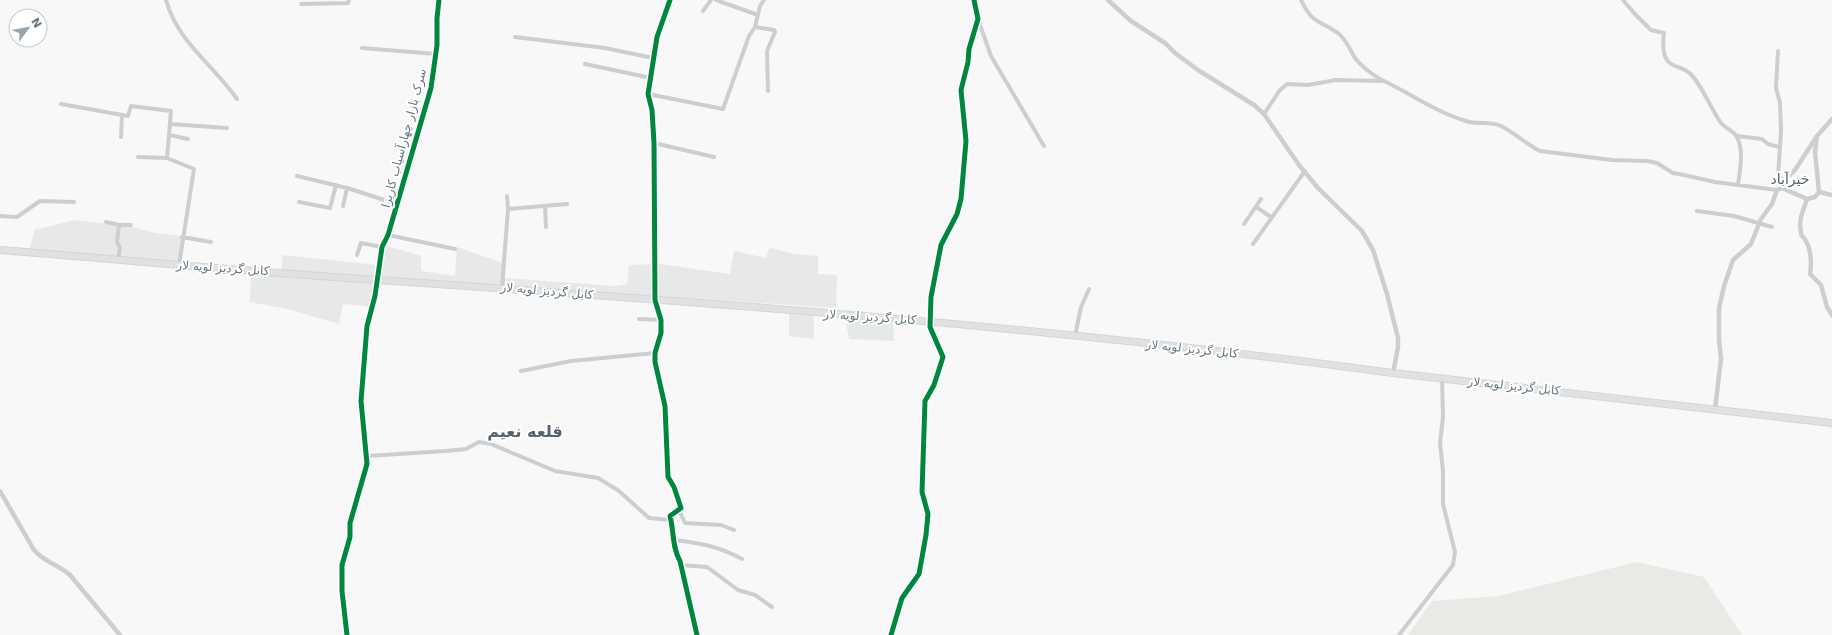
<svg xmlns="http://www.w3.org/2000/svg" width="1832" height="635" viewBox="0 0 1832 635" font-family="'DejaVu Sans',Vazirmatn,sans-serif">
	<style>
		.built { fill: #e7e8e8 }
		.green { fill: #e7eae5 }
		.lines { fill: none; stroke-linecap: round; stroke-linejoin: round }
		.trunk-casing { stroke: #d4d5d5; stroke-width: 8 }
		.minor { stroke: #cdcecf; stroke-width: 4 }
		.tertiary { stroke: #cdcecf; stroke-width: 4.5 }
		.trunk { stroke: #e0e1e2; stroke-width: 6 }
		.cycleway-casing { stroke: #fff; stroke-width: 8 }
		.cycleway { stroke: #00873e; stroke-width: 5 }
		.labels { text-anchor: middle; stroke-width: 4; stroke-linejoin: round; paint-order: stroke }
		.street-label { font-size: 12px; fill: #647682; stroke: #fff }
		.quarter-label { font-size: 14px; fill: #56636d; stroke: #fff }
		.district-label { font-size: 16px; font-weight: bold; fill: #56636d; stroke: #fff }
	</style>
	<rect width="100%" height="100%" fill="#f8f8f8"/>
	<path class="built" d="M75,220L132,227L155,233L181,236V264L30,250L34,230Z
		M384,245L421,256V271L455,276L457,247L503,263L504,278L615,286L627,284L629,265L660,264L730,274L734,251L766,258L769,249L771,248L794,254L818,256V274L837,275L836,308L281,271L283,255L377,265Z
		M251,273L378,282L374,307L343,304L339,324L287,309L250,302Z
		M789,314L814,316V339L789,336Z
		M845,318L893,323L894,341L849,339Z"/>
	<path class="green" d="M1637,562L1704,577L1742,635H1408L1432,601L1499,596Z"/>
	<g class="lines">
		<g class="trunk-casing">
			<path id="trunk" d="M0,250C126,260 252,272 378,280C717,303 1056,327 1393,373L1832,423"/>
		</g>
		<path class="minor" d="M166,0C178,43 213,64 237,99
			M716,0L758,15
			M1301,0C1313,25 1318,19 1338,33C1346,39 1350,50 1355,58C1361,66 1375,77 1384,81C1411,94 1436,112 1466,121C1478,125 1490,121 1501,126C1515,133 1526,144 1540,151L1612,160L1647,161L1657,163L1673,173L1684,175L1715,182L1777,190
			M1623,0L1634,13L1651,30L1664,33C1663,41 1662,53 1667,60C1671,67 1682,67 1688,72C1699,79 1712,111 1721,123C1726,129 1733,130 1737,137C1744,151 1740,170 1738,185
			M301,4L348,3L349,0
			M703,11L711,0
			M978,19L991,56L1044,146
			M755,27L760,6L764,0
			M515,37L605,48L653,58
			M362,48L436,54
			M1778,51L1776,88L1780,103L1781,131L1778,177L1784,180
			M585,64L651,78
			M648,94L723,109L749,36L755,27L774,30L775,32L767,51L768,91
			M61,104L128,116L131,106L171,111L167,158
			M1264,114L1280,90L1287,84L1308,85L1336,80L1383,81
			M170,124L227,128
			M170,135L188,139
			M1737,136L1762,139L1768,144L1779,147
			M121,137L122,115
			M654,143L714,157
			M138,157L167,158L194,169L179,265
			M297,176L347,188L397,204
			M299,202L330,208L336,185
			M343,206L347,188
			M545,206L546,227
			M1256,207L1271,217
			M508,209L567,204
			M1697,211L1734,216L1772,227
			M0,216L17,217L40,201L74,202
			M106,222L119,225H131
			M1244,224L1261,199
			M388,235L455,249
			M182,237L211,242
			M1253,244L1305,171
			M357,255L361,243L382,247
			M118,260L120,248L117,242L119,225
			M502,288L508,209L507,196
			M639,319L661,320
			M1075,336L1081,307L1089,289
			M521,371L571,361L655,353
			M367,456L446,451L466,449L479,442L491,444L555,471L598,478L619,491L649,518L671,520
			M679,510L685,523L721,525L734,530
			M674,540C700,543 718,546 742,559
			M681,565L707,567L738,590L755,595L772,607
			M891,635L902,598L919,574L926,535L928,514L922,492L925,401L934,385L943,357L930,327L929,321
			M1399,635L1453,565L1455,552L1443,504V471L1440,443L1443,417L1442,378"/>
		<path class="tertiary" d="M670,0L657,37L648,94L652,110L654,143L655,300L661,320V333L655,353V362L665,406L668,477L674,487L681,508L670,516C674,531 672,548 680,561L697,635
			M1108,0L1131,21L1165,43L1175,53L1198,70L1254,105L1264,114L1299,165L1318,188L1362,231L1373,250L1387,294L1398,338V347L1393,373
			M1832,119L1817,136L1815,152L1819,192L1815,197L1807,199C1803,211 1798,220 1801,233C1802,238 1801,234 1804,238C1811,247 1812,263 1810,274L1821,285L1827,307L1832,315
			M1782,188L1807,199
			M1819,192L1832,195
			M929,321L933,279L941,245L957,214L961,199L966,141L961,90L968,62L969,49L978,19L974,0
			M1715,409L1721,359L1719,340V308L1724,286L1733,260L1751,244L1761,219L1772,204L1777,190L1782,188L1784,180L1795,170L1817,136
			M0,491L34,550C44,562 59,565 70,575L120,635
			M347,635L342,591V565L350,537V523L367,464L361,401L367,326L375,296L382,247L388,235L431,88L437,45V18L439,0"/>
		<use href="#trunk" class="trunk"/>
		<g class="cycleway-casing">
			<path id="cycleway" d="M670,0L657,37L648,94L652,110L654,143L655,300L661,320V333L655,353V362L665,406L668,477L674,487L681,508L670,516C674,531 672,548 680,561L697,635
				M347,635L342,591V565L350,537V523L367,464L361,401L367,326L375,296L382,247L388,235L431,88L437,45V18L439,0
				M891,635L902,598L919,574L926,535L928,514L922,492L925,401L934,385L943,357L930,327L931,297L941,245L957,214L961,199L966,141L961,90L968,62L969,49L978,19L974,0"/>
		</g>
		<use href="#cycleway" class="cycleway"/>
	</g>
	<g class="labels">
		<g class="street-label">
			<text transform="translate(404 138) rotate(-75)" y="4">سرک بازار چهارآسیاب کاریزا</text>
			<text transform="translate(223 268) rotate(4)" y="4">کابل گردیز لویه لار</text>
			<text transform="translate(547 291) rotate(5)" y="4">کابل گردیز لویه لار</text>
			<text transform="translate(870 317) rotate(4)" y="4">کابل گردیز لویه لار</text>
			<text transform="translate(1192 349) rotate(6)" y="4">کابل گردیز لویه لار</text>
			<text transform="translate(1514 386) rotate(6)" y="4">کابل گردیز لویه لار</text>
		</g>
		<g class="quarter-label">
			<text x="1790" y="184">خیرآباد</text>
		</g>
		<g class="district-label">
			<text x="525" y="437">قلعه نعيم</text>
		</g>
	</g>
	<g transform="translate(28 28) rotate(58)"><circle r="19" fill="#ffffff" stroke="#c1c8cd"/>
	<path d="M0-3L7 15L0 10L-7 15Z" fill="#98a4ab"/>
	<text y="-6" font-size="11" font-weight="bold" text-anchor="middle" fill="#647682">N</text>
	</g>
</svg>
